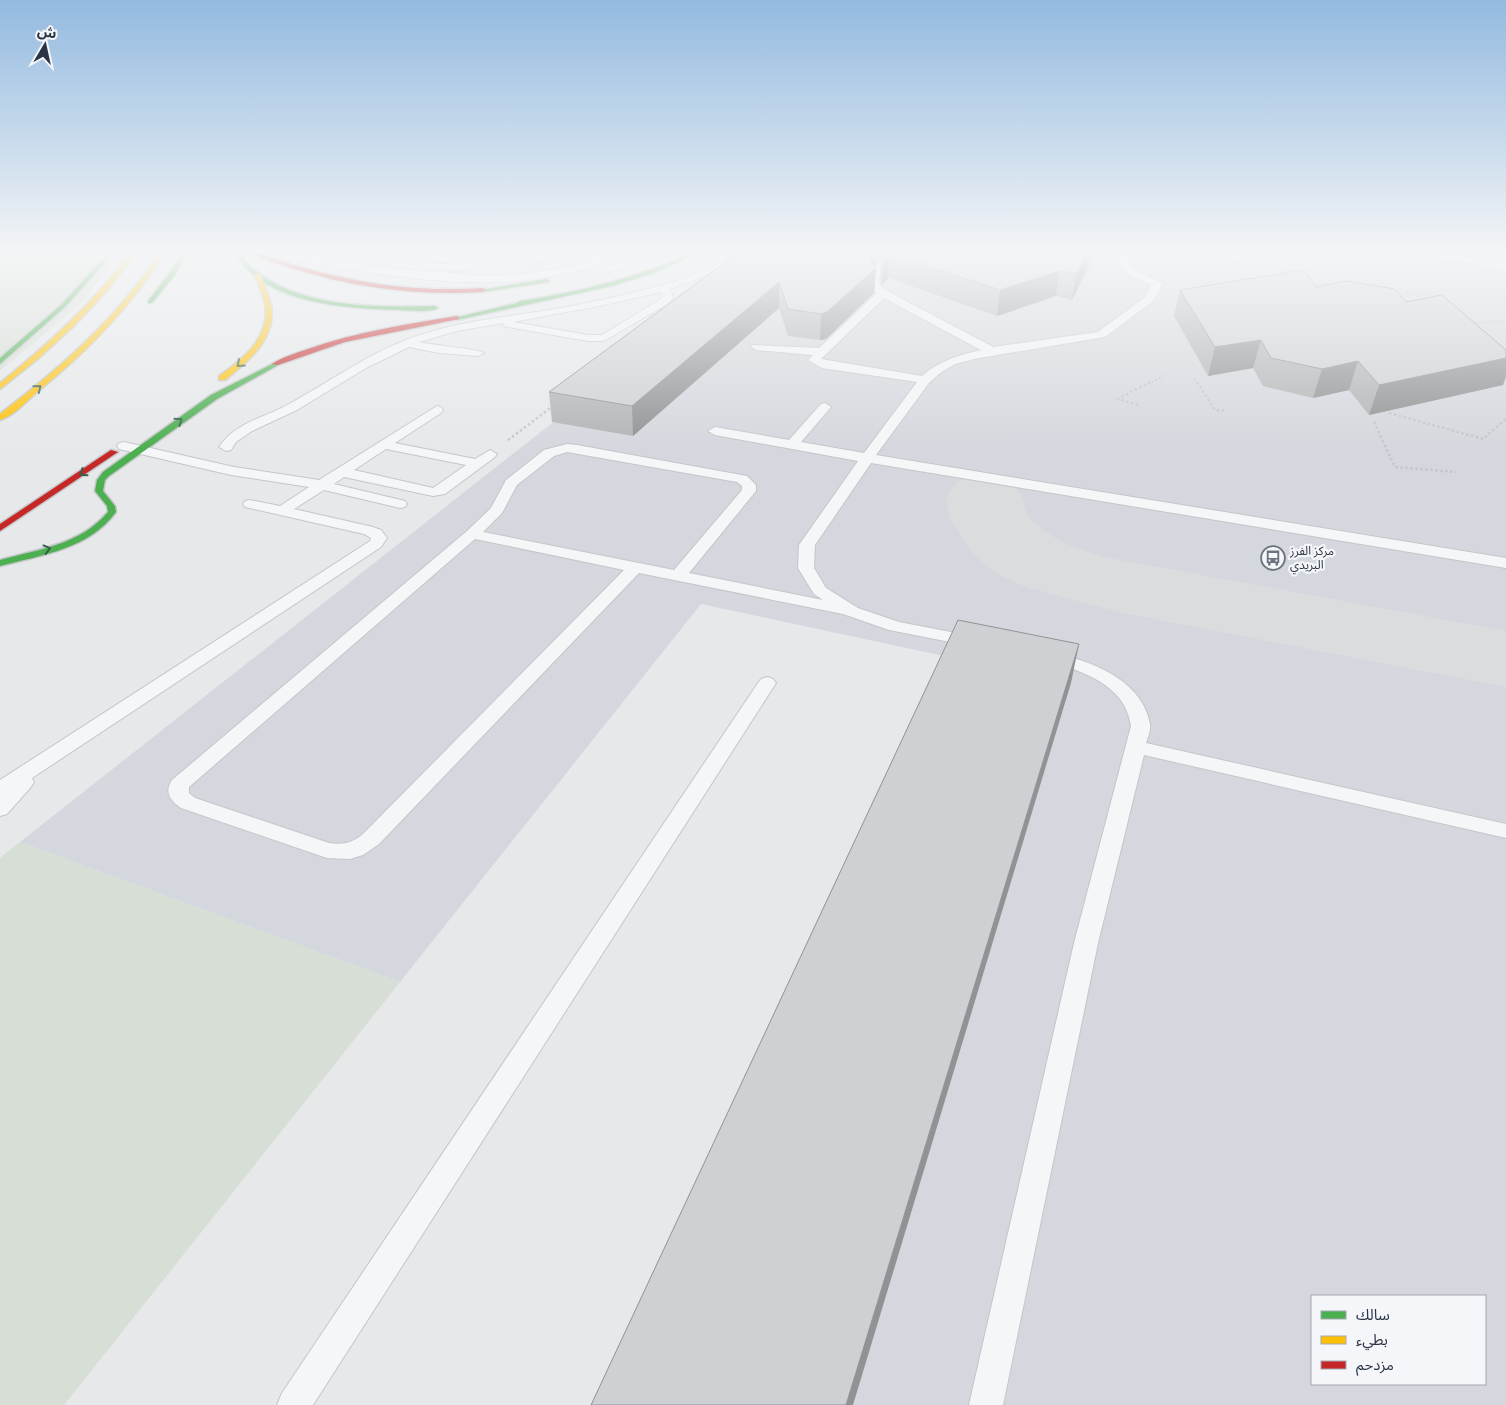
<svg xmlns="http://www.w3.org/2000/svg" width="1506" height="1405" viewBox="0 0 1506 1405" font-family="'Roboto Condensed','Noto Sans Arabic',sans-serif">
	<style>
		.built { fill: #d4d7dd; fill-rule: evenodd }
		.green { fill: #d6ded6 }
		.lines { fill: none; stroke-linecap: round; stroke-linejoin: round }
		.taxiway { fill: #dadcde; fill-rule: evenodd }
		.lane-casing { stroke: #c4c6c8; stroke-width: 2 }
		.fast-casing { stroke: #c4c6c8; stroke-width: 3 }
		.slow-casing { stroke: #c4c6c8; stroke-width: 3 }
		.jam-casing { stroke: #c4c6c8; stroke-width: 3 }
		.path-far1 { stroke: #c5c6ca; stroke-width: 2; stroke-dasharray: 2 2; stroke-linecap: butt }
		.path { stroke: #c5c6ca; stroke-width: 2.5; stroke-dasharray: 2.5 2.5; stroke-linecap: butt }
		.lane { fill: #f5f6f7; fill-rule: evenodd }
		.fast { fill: #4caf50; fill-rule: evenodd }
		.slow { fill: #ffc107; fill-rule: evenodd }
		.jam { fill: #c62828; fill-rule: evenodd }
		.wall { fill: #b1b3b5 }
		.shaded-wall { fill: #909294 }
		.building { fill: #ced0d3; stroke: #909294 }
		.oneway { stroke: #375f49 }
		.labels { text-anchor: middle; stroke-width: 4.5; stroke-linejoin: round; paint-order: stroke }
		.poi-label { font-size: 12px; fill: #2b3445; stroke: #f4f6f9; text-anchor: start }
	</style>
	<rect width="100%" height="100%" fill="#e6e8ea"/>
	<path class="built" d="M753,253H1506V1405H615L953,658L701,604L400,982L20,842L618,371ZM1312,1296H1485V1384H1312Z"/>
	<path class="green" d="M0,253H88L114,263L80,304L0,371Z
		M553,253H590L570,261L522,271Z
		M20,842L400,982L64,1405H0V858Z"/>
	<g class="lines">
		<path class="taxiway" d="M984,474L1011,481L1022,497L1028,517L1044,531L1064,543L1104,557L1506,631V687L1118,612L1026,587L1005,578L986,566L971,552L949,517L946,497L957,481Z"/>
		<g class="lane-casing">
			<path id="lane" d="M259,253H285L399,269L488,276L532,273L574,266L611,253H625C617,260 603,262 593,266C488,302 370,270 264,256Z
				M396,253H419L473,261L478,264C467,273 453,271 441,268V264L461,265L401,256Z
				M649,253H663L631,266L602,274L597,271Z
				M735,253H746L722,270L670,289L673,297L669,303L604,341H588L508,327L504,326L503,323L457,331L419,342C431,345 479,349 484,353L478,356L439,353L409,347L366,368L297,410L252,431L236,442L231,450L226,451L219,447C236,422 264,418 289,404C335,379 378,346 430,332C462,322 496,318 530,313C570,307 609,299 648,289C679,281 709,272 735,253ZM661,292L663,297L661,299L602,335H588L513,322L599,306Z
				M1116,253H1126C1128,270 1146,276 1161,282L1162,284L1158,294L1152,302L1105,337L974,359L955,364L940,373L929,383L876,455L1506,558V568L871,463L815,545L814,568L826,588L858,608L899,622L982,638L985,642L982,646L976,647L889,630L843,614L639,573L379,844L363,855L350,859L327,858L181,808C170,800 164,793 172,780L467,531L491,508L506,480L544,450L567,444L577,445L747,476L756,485V491L689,573L823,600L814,594L798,568L799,545L858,461L715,435L708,431L715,427L789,440L821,404L825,403L831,407L801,442L864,453L917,382L822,368L808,360L813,355L757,350L751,347L753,345L819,348L877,293L872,288L868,279C871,272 877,262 885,260L890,263L878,279L881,287L887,291L993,347L1098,332L1144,298L1151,285C1136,278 1118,272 1116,253ZM884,298L981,350C959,355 939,361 922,376L821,359ZM567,452L737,482L742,486V490L674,570L483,532L502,513L517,485L554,456ZM475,539L624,570L363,834C352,843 344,845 329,843L195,798L189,793V787Z
				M1429,253H1448L1506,264V270L1434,256Z
				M437,406L441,407L443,410L441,413L395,443L475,459L490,450L497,454L495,457L445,494L433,496L344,477L334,484L405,501L407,504L405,507L400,508L324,490L294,509L373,527L381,530L387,538L381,547L32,778L34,782L31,787L7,814L0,816V780L370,541L371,538L364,534L245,507L243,504L245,501L250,500L280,506L309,487L231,475L119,449L117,446L119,443L124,442L234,467L319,480ZM386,449L466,465L433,488L354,470Z
				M1052,652C1090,661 1142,679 1150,724C1151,730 1148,737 1146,743L1506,824V838L1144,755L1098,943L1003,1405H969L1074,943L1131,726C1130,720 1128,713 1125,707C1111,680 1074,668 1046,661L1043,657L1046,653Z
				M767,677L773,679L776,683L313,1405H277L282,1393L758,683L761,679Z"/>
		</g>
		<g class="fast-casing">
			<path id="fast" d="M108,253H114L65,307L0,364V358L61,305Z
				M182,253H188L174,276L152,303H148V301L169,274Z
				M234,253H240C245,259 249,266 255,270C303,309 376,307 435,306L438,308C429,313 411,310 400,310C354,309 284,305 249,271C243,266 239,259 234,253Z
				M692,253H699L656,272L612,286L457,320L454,318L517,303L520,301C580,292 636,278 692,253Z
				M547,279L550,281L549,282L483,292L480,290Z
				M274,363L280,364L217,399L109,476L105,480L103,491L115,506L116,512C89,549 42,555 0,566V560C39,549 80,545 108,512L107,506L95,491L97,480L103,472L211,395Z"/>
		</g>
		<g class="slow-casing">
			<path id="slow" d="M130,253H136L106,292L74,326L39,358L0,389V383C48,344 93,303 130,253Z
				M159,253H165C130,308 87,352 36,393C26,402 13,416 0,420V414C62,366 116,320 159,253Z
				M258,273L261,275C264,285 269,294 271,305C277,338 249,361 225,380H219V376C243,359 270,338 265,305C263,295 258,285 255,275Z"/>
		</g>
		<g class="jam-casing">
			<path id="jam" d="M251,253H259C334,280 403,293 483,288L486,290L483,292C418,296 356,288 294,269C280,264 263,261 251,253Z
				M457,316L459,317V319L345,342L278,365L272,364C282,357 296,353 308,349C356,332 407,324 457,316Z
				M111,450L118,452L0,531V524Z"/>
		</g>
		<path class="path-far1" d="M1223,261L1296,272L1294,275
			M1397,291L1437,296V298
			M1471,323L1506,321
			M1194,378L1198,384
			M1148,384L1167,374"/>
		<path class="path" d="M1197,382L1215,410L1226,411
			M1138,405L1118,399L1150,382
			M1389,413L1483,439L1506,419
			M1374,422L1395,467L1456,472
			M508,440L553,406"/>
		<use href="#lane" class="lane"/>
		<use href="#fast" class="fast"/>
		<use href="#slow" class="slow"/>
		<use href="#jam" class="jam"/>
	</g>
	<path class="wall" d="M727,253H1095L1094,256L1072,300L1056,296L997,316L888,278L882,285L880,279L881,259L874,266L876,268L874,293L826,339L820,340L788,336L779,308L633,436L552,422L549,392L727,260Z
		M1316,287L1506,350V376L1503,385L1369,415L1349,390L1313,398L1263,386L1253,368L1208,376L1174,316L1180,290Z"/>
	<path class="shaded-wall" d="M868,253H886L890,254L888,278L882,285L884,260L882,255L881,259L873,267L876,268L874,293L826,339L820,340L821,314Z
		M1087,253H1095L1094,256L1072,300L1076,274Z
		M1059,271L1056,296L997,316L1000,290Z
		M779,282V308L633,436L632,406Z
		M1261,340L1253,368L1208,376L1215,347Z
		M1506,358V376L1503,385L1369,415L1379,385Z
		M1358,361L1349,390L1313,398L1322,369Z
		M1079,644L1071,683L853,1405H846Z"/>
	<path class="building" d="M738,253H868V254L872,264L876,268L827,312L821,314L788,309L779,282L632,406L549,392Z
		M883,253H1087L1076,274L1059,271L1000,290L890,254L884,260L882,255Z
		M1304,270L1316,287L1346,281L1395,289L1406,302L1442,295L1506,350V358L1379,385L1358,361L1322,369L1271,358L1261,340L1215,347L1180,290Z
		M958,620L1079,644L846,1405H591Z"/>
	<defs><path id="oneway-chevron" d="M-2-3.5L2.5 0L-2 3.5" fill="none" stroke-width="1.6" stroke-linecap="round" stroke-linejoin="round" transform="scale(1.25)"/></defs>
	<g class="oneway">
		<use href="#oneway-chevron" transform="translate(240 364) rotate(138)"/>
		<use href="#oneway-chevron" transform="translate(38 388) rotate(-39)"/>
		<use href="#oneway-chevron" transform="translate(179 421) rotate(-35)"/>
		<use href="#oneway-chevron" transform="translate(83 473) rotate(146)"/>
		<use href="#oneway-chevron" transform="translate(47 549) rotate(-15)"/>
	</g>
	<linearGradient id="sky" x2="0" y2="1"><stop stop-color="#93bae0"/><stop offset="0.56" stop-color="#f4f5f6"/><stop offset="1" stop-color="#f4f5f6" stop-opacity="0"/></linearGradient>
	<rect width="1506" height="450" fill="url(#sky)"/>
	<defs>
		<g id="bus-ring" transform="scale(1.25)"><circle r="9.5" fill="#f4f6f9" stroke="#6c737f" stroke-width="1.5"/><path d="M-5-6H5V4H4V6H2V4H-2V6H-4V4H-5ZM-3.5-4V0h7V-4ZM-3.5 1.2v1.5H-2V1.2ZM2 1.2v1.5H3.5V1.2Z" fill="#6c737f"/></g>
	</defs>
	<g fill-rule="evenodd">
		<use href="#bus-ring" x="1273" y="558"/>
	</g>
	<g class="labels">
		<g class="poi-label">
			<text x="1290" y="555">مركز الفرز<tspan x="1290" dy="14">البريدي</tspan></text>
		</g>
	</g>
	<rect x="1311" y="1295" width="175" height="90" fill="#f4f6f9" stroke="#a4a8b1"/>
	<rect x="1321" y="1311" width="25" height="8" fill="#4caf50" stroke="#a4a8b1"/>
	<text x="1356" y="1320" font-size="15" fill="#2b3445">سالك</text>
	<rect x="1321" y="1336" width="25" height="8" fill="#ffc107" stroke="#a4a8b1"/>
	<text x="1356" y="1345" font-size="15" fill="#2b3445">بطيء</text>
	<rect x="1321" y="1361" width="25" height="8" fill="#c62828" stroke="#a4a8b1"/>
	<text x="1356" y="1370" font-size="15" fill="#2b3445">مزدحم</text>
	<g transform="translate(45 45) rotate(9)" stroke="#f4f6f9" stroke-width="4" paint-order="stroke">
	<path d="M0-4L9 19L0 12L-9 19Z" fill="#2b3445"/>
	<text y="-8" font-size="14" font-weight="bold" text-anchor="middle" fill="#2b3445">ش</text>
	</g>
</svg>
